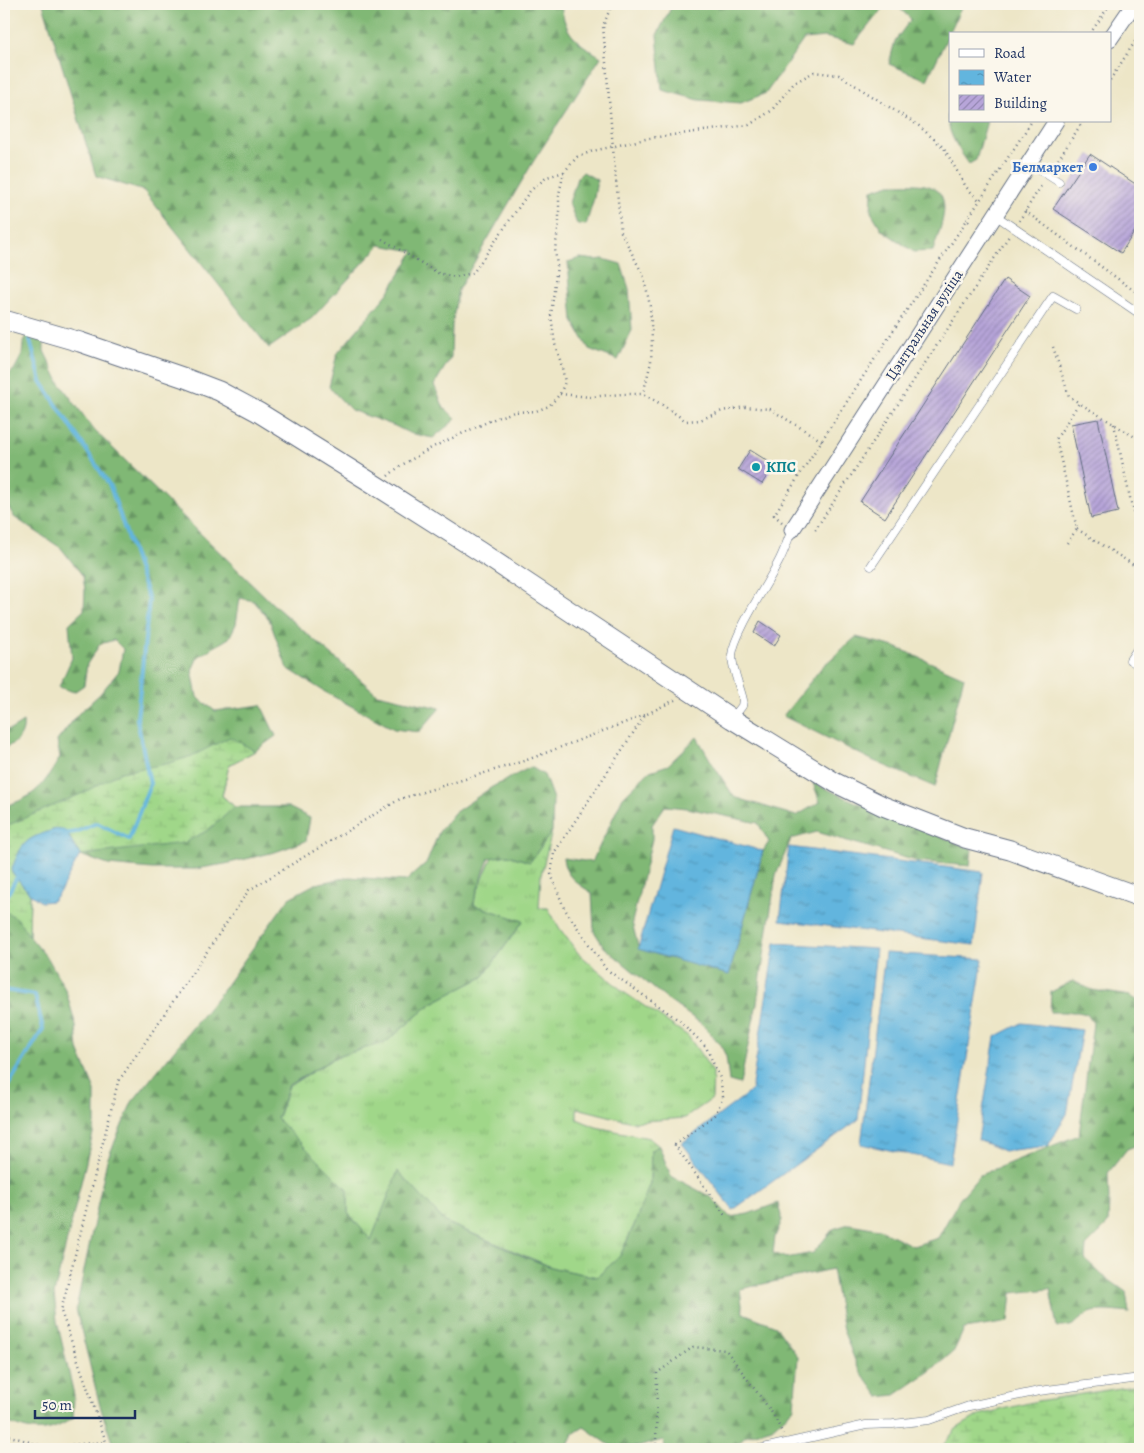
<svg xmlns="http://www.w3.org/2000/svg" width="1144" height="1453" viewBox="0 0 1144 1453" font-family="Alegreya,serif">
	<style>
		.grass { fill: url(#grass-tufts); stroke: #5e8374 }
		.forest { fill: url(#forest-firs); stroke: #4e746a; fill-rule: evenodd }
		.wetland { fill: url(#wetland-marsh); stroke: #5e8374 }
		.water { fill: url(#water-ripples); stroke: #3e729e }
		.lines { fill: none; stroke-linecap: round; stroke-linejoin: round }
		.stream { stroke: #62b5de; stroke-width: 4 }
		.building { fill: url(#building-hatch) }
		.service-casing { stroke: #646f83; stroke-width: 9 }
		.minor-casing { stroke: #646f83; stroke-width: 17 }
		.tertiary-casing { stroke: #646f83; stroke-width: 21 }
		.path { stroke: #646f83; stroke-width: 2.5; stroke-dasharray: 1 4; stroke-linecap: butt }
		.service { stroke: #fff; stroke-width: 8 }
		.minor { stroke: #fff; stroke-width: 15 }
		.tertiary { stroke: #fff; stroke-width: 19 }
		.shop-dot { fill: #3f7fe0; stroke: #fbf7ec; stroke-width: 2 }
		.culture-dot { fill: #0f9aa8; stroke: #fbf7ec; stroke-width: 2 }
		.labels { text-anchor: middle; stroke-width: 5; stroke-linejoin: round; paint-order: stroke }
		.shop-label { font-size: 15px; font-weight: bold; fill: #366cbe; stroke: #fbf7ec; text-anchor: end }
		.street-label { font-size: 15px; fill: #1b2f5e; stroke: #fbf7ec }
		.culture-label { font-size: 15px; font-weight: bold; fill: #0d838f; stroke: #fbf7ec; text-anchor: start }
	</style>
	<defs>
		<pattern id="grass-tufts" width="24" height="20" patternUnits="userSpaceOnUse" patternTransform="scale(1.25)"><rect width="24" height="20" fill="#a0d789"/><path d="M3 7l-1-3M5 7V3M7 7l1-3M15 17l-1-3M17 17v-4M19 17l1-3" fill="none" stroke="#89b979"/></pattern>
		<pattern id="forest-firs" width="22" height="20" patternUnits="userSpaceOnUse" patternTransform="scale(1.25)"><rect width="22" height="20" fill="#80b875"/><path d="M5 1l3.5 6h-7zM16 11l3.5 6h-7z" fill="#689663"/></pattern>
		<pattern id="wetland-marsh" width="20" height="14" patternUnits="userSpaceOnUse" patternTransform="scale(1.25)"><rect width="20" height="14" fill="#a0d789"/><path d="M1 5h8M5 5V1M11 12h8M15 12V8" fill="none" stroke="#89b979"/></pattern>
		<pattern id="water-ripples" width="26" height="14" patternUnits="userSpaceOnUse" patternTransform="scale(1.25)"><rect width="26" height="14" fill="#62b5de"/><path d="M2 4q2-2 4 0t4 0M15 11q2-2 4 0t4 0" fill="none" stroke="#5094b7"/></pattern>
		<pattern id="building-hatch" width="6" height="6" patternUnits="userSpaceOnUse" patternTransform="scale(1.25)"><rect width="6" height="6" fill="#b7a5d9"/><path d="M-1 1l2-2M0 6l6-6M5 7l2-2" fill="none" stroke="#9487b3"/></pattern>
	</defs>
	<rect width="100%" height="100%" fill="#fbf7ec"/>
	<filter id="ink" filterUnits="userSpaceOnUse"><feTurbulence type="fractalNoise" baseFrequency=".02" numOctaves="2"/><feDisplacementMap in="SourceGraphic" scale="10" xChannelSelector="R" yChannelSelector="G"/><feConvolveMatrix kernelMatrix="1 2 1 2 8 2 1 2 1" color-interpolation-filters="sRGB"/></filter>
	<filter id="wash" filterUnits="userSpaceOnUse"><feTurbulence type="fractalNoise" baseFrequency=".0096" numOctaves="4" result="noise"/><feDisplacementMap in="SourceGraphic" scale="20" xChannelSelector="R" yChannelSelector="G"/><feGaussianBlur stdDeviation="1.12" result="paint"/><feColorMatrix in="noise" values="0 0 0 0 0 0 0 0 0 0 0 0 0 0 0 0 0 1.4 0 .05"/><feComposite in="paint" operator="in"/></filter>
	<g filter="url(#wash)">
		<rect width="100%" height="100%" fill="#ede6c7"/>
		<path class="grass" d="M552,831L541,875L539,908H548L560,929L578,953L625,993L688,1036L713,1072L712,1099L685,1118L632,1122L577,1108V1119L596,1127L649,1138L659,1146L651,1150L650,1183L636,1221L620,1256L597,1277L554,1268L445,1222L398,1172L371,1241L348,1213V1190L277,1120L289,1086L336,1057L386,1042L432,1003L483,977L523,921L474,905L475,897L492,857L508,855L530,862Z"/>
		<path class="forest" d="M43,4H561C565,36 576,41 601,57L533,162L458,290L452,325L451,357L434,385L443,406L456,419L433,438L409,433L395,426L351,410L329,387L337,354L388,293L414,251L380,245L312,318L269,348L144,191L96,176Z
			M673,4H886L854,44L825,37L804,39L766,93L741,103L699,100L662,90L657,35Z
			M895,4H963L927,80L889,64L895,41L911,19Z
			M950,112V121H987L976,160L969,164C959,150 946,131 948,114Z
			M583,172L597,180L594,198L586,225L577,224L569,203L577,178Z
			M890,184C901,184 914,183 925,185C958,192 939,230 933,251L914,252L882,230L871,212L872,190Z
			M580,258L596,260L603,259L621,264L629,289L632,330L618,360L589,349L573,321L568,262Z
			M29,332L44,337V351L59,382L94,430L277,608L377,694L440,708L419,732L394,729L325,692L287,668L269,619L254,601L240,598L236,624L229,638L198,657L192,670L197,697L215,711L261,705L276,736L255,751L229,765L222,796L235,807H288L310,818L306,841L275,852L225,864L195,869H152L108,865L80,855L65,830L11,871L30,894L29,936L49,960L66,991L76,1026L78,1049L95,1091V1125L54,1294L57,1321L74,1395L73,1418C47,1435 32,1433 4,1421V806C35,798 45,784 60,757L57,741L78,714L100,694L119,671L123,649L114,640L100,644L87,664L84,685L74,692L59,687L72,658L69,624L84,610L85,590L83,576L61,548L14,517L4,499V378L14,370L22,355L23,344Z
			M856,637L895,647L964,677L935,787L874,761L783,716L822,667Z
			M23,722C25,735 16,744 4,748V730L12,729Z
			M697,737L712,763L734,797L796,816L820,802L813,783L869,808L972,849L970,866L916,861L817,832L791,839L776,875L757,1003L740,1084L729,1081L726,1056L720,1044L702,1024L669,1001L604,947L594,931L592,893C577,883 565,877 563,858L592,862L623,797L650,771L668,765ZM665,806L687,808L758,823L769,842L763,851L729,974L638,946L632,922L652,839V825Z
			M531,767L544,775L553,799L552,831L530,862L508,855L489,858L475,897L474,905L523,921L483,977L432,1003L386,1042L336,1057L289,1085L277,1119L348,1190V1213L371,1240L398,1171L445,1222L523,1256L554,1268L597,1277L620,1256L636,1221L650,1183L651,1150L659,1146L671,1176L711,1197L730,1217L748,1214L778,1203L782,1220L775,1237L773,1253L786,1258L813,1253L833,1229L849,1224L879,1229L913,1246L938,1238L959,1200L980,1175L1079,1135L1093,1023L1087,1014L1078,1012H1050L1051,992L1073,981L1092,990L1130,996L1140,1002V1144L1127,1149L1108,1173L1109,1199L1108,1224L1086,1246L1085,1259L1102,1275L1126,1292L1129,1313C1120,1312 1097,1309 1089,1313C1072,1323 1079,1327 1057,1327L1050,1289L1012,1293L1009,1322L964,1329L954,1351L930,1371L895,1395L879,1397L858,1368L843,1330L832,1269L740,1289L743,1313L776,1326L798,1357L794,1408L772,1428L745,1436L733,1449H666L663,1440L638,1447L611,1446L584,1427L573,1434L566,1449H98L112,1442L100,1406L76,1309L107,1160L132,1102L219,995L289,898L315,884L349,877L406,881L427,862L439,832L454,813L492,787Z"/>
		<path class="wetland" d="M230,737L255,751L229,765L222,796L235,807L208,830L184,843L80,855L65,830L11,871L30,894L29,936L17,918L4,911V827L83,793L121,772L166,764L192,756Z
			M1140,1385V1449H940L956,1429L979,1415L1037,1401Z"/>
		<path class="water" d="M673,826L763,851L729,975L638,949Z
			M56,829L65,830L80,855L61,890L52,901L41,902L30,894L11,871C23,840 25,839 56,829Z
			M789,847L983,872L974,945L780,920Z
			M775,943L876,949L858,1120L733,1210L682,1143L751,1091Z
			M885,953L983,959L950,1163L861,1144Z
			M1022,1023L1082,1030L1067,1114L1048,1146L1004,1151L978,1140L995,1037Z"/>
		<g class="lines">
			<path class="stream" d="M30,340L41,381L110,486L149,600L137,719L150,784L129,839L97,823L76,832L63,834
				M4,901L18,875
				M4,990L35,995L43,1029L4,1092"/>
		</g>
		<g id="blocks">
			<path class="building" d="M1090,154L1140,187V223L1121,253L1053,209Z
				M1005,279L1030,296L885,518L860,502Z
				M1098,419L1118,512L1091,518L1071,424Z
				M750,450L774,465L762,484L738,469Z
				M760,621L781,635L774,646L754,633Z"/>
		</g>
	</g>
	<g filter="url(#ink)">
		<use href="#blocks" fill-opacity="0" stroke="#646f83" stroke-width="1"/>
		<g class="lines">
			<g class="service-casing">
				<path id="service" d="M1029,163L1059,182
					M995,215L1140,314
					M871,566L1053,296L1076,309
					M1140,645L1130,660L1140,666
					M732,719L742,706L743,700C740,686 732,670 732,655C734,633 769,582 780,559C785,549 788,539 792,530
					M759,1449L866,1425L893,1424L929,1420L969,1406L1039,1391L1140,1378"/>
			</g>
			<g class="minor-casing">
				<path id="minor" d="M1110,39L1134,4
					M792,530L1056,121"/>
			</g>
			<g class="tertiary-casing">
				<path id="tertiary" d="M4,320L80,342L185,378L219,391L258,412L377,486L479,551L732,719L836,783L883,806L965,838L1010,850L1140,897"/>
			</g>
			<path class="path" d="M612,4L603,26L613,148L621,232L644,277L650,306L652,339L651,362L643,394
				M1090,34L1110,4
				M1110,80L1140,34
				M1053,168L1083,121
				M1025,211L1140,295
				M967,220L1032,121
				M1019,221L1043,183
				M382,239L438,273L455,277L473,273L530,191L547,177L564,172
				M1053,347L1069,396L1079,403
				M560,394L590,397L622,394H643L661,404L686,421L700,420L722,411L745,407L770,409L822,441
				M1114,424L1140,544
				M388,476L400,466L433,447L496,418L514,412L536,411L549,406L560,394L565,382L561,363L555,344L551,315L557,266L555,249L559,224V194L564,172L577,157L593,151L650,138L749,125L771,111L794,83L814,72L839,75L919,126L944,148L966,187L980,201
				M782,522L774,515C837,416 901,318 967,220L972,224
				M1077,529L1140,569
				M815,530L1009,236
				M1067,543L1077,529L1056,439L1079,403L1140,440
				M675,700L645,715L554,853L551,874L564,908L606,969L680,1021L706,1047L720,1078L723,1097L715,1115L675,1145L726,1217
				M4,1434L45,1447L106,1442
				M111,1449L106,1442L61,1311L118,1082L249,890L400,799L527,760L645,715
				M656,1449L657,1373L693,1347L726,1350L773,1414L783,1434"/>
			<use href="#service" class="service"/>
			<use href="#minor" class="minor"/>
			<use href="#tertiary" class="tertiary"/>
		</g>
	</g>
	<circle class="shop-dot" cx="1093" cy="167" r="5"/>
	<circle class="culture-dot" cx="756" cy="467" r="5"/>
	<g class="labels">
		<g class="shop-label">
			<text x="1083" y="172">Белмаркет</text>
		</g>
		<g class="street-label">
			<text transform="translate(924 325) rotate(-57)" y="5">Цэнтральная вуліца</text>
		</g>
		<g class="culture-label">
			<text x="766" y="472">КПС</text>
		</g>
	</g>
	<rect width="1144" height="1453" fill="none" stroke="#fbf7ec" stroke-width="20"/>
	<rect x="949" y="32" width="162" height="90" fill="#fbf7ec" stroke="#a1a7b3"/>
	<rect x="959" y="49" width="25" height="8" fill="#ffffff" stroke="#a1a7b3"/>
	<text x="994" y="58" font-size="15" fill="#1b2f5e">Road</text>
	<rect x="959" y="70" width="25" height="15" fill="url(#water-ripples)" stroke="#a1a7b3"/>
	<text x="994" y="82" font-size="15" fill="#1b2f5e">Water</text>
	<rect x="959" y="95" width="25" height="15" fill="url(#building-hatch)" stroke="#a1a7b3"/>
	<text x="994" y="108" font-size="15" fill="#1b2f5e">Building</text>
	<path d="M35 1410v8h100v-8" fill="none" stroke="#1b2f5e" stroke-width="2.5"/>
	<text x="42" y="1410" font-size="15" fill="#1b2f5e" stroke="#fbf7ec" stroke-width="4" paint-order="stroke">50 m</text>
</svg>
